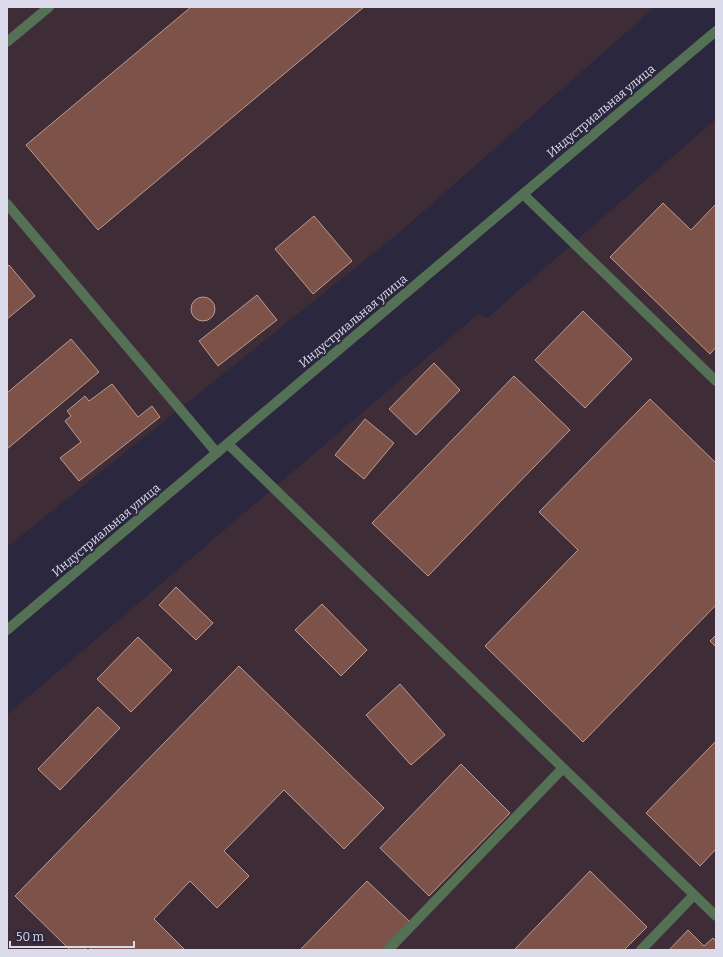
<svg xmlns="http://www.w3.org/2000/svg" width="723" height="957" viewBox="0 0 723 957" font-family="Bitter,serif">
	<style>
		.industrial { fill: #3e2c36 }
		.building { fill: #7d5249; stroke: #bd9b93 }
		.lines { fill: none; stroke-linecap: round; stroke-linejoin: round }
		.minor { stroke: #547155; stroke-width: 10 }
		.labels { text-anchor: middle; stroke-width: 4; stroke-linejoin: round; paint-order: stroke }
		.street-label { font-size: 12px; fill: #dcdbeb; stroke: #2a273e }
	</style>
	<rect width="100%" height="100%" fill="#2a273e"/>
	<path class="industrial" d="M7,7H655L400,232L7,547Z
		M716,119V950H7V715L478,314L487,318Z"/>
	<path class="building" d="M191,7H364L98,230L26,145Z
		M663,203L691,230L716,204V347L710,354L610,257Z
		M314,216L352,261L313,294L275,249Z
		M9,265L35,296L7,319V267Z
		M257,295L277,320L218,366L199,341Z
		M191 309a12 12 0 1 1 24 0a12 12 0 1 1-24 0Z
		M583,311L632,359L585,408L535,360Z
		M71,339L99,372L7,449V393Z
		M434,363L460,390L416,435L389,409Z
		M514,376L570,430L428,576L372,523Z
		M112,384L138,417L152,406L160,417L79,481L60,458L81,442L65,421L71,416L67,411L85,396L89,401Z
		M650,399L716,463V605L583,742L485,646L578,550L539,512Z
		M365,419L394,443L364,479L335,455Z
		M176,587L213,623L196,640L159,605Z
		M322,604L367,650L341,676L295,630Z
		M716,635V647L710,641Z
		M138,637L172,670L131,712L97,679Z
		M239,666L384,808L344,849L284,790L224,851L249,876L217,908L190,881L154,919L185,950H92L88,946L84,950H70L15,896Z
		M400,684L445,735L411,765L366,715Z
		M98,707L120,728L60,790L38,769Z
		M716,741V849L700,866L646,813Z
		M461,764L510,813L429,896L380,848Z
		M590,871L647,927L624,950H514Z
		M367,881L410,922L383,950H300Z
		M688,930L704,946L713,938L716,941V950H669Z"/>
	<g class="lines">
		<path class="minor" d="M7,42L49,7
			M523,194L716,381
			M7,204L217,453
			M228,444L716,916
			M7,630L716,31
			M388,950L563,768
			M641,950L694,895"/>
	</g>
	<g class="labels">
		<g class="street-label">
			<text transform="translate(601 111) rotate(-40)" y="4">Индустриальная улица</text>
			<text transform="translate(353 321) rotate(-40)" y="4">Индустриальная улица</text>
			<text transform="translate(106 530) rotate(-40)" y="4">Индустриальная улица</text>
		</g>
	</g>
	<rect width="723" height="957" fill="none" stroke="#dcdbeb" stroke-width="16"/>
	<path d="M10 941v6h124v-6" fill="none" stroke="#dcdbeb" stroke-width="2"/>
	<text x="16" y="941" font-size="12" fill="#dcdbeb" stroke="#2a273e" stroke-width="3" paint-order="stroke">50 m</text>
</svg>
